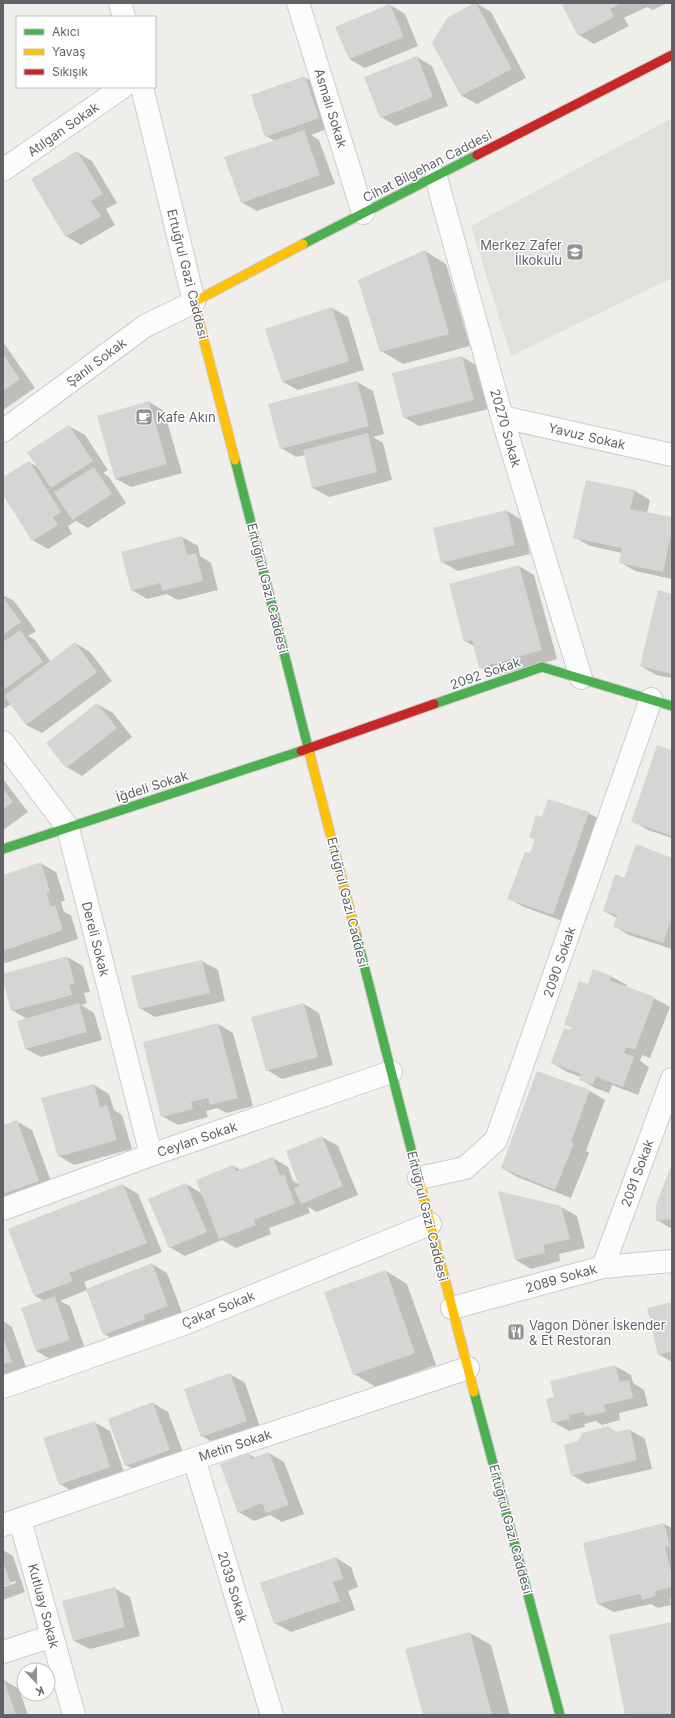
<svg xmlns="http://www.w3.org/2000/svg" width="675" height="1718" viewBox="0 0 675 1718" font-family="Inter,sans-serif">
	<style>
		.education { fill: #e2e0da }
		.shadow { fill: #0003 }
		.building { fill: #d6d5d3 }
		.lines { fill: none; stroke-linecap: round; stroke-linejoin: round }
		.street-casing { stroke: #cbcccc; stroke-width: 24 }
		.fast-casing { stroke: #cacacb; stroke-width: 11 }
		.slow-casing { stroke: #cacacb; stroke-width: 11 }
		.jam-casing { stroke: #cacacb; stroke-width: 11 }
		.street { stroke: #fdfcfc; stroke-width: 22 }
		.fast { stroke: #4caf50; stroke-width: 9 }
		.slow { stroke: #ffc107; stroke-width: 9 }
		.jam { stroke: #c62828; stroke-width: 9 }
		.labels { text-anchor: middle; stroke-width: 3; stroke-linejoin: round; paint-order: stroke }
		.street-label { font-size: 13px; fill: #5f6368; stroke: #fff }
		.poi-label { font-size: 13px; fill: #5f6368; stroke: #fff; text-anchor: start }
	</style>
	<rect width="100%" height="100%" fill="#efeeea"/>
	<path class="education" d="M672,118V278L511,356L471,226Z"/>
	<path class="shadow" d="M476,3L491,12L526,78L477,104L462,96L434,43Z
		M562,3H667L653,10L647,7L624,18L629,26L594,44L579,35Z
		M390,5L405,14L418,46L365,68L349,59Z
		M417,57L432,66L448,106L396,126L381,117Z
		M304,77L320,86L334,126L311,135L319,140L335,184L257,211L241,202L275,141L266,136Z
		M77,152L92,161L117,203L106,209L115,225L81,245L66,236Z
		M425,251L446,264L470,346L403,364L381,351Z
		M332,308L348,317L364,370L298,390L283,382Z
		M3,342L35,388L3,410Z
		M462,357L478,366L489,409L419,426L404,417L393,374Z
		M357,382L373,391L384,434L373,437L383,443L392,480L329,497L313,488L305,455L296,457L281,448Z
		M149,402L164,411L182,473L131,487L116,479Z
		M69,426L85,435L108,470L103,473L109,477L126,503L88,528L76,521L68,526L72,534L48,549L32,540L3,494V478L29,462L39,468Z
		M587,481L635,491L650,500L647,513L672,518V579L635,571L620,562L622,553L590,546L574,537Z
		M507,511L522,520L530,554L458,571L442,562Z
		M182,537L198,546L200,556L211,563L218,590L178,600L167,594L147,599L132,590Z
		M519,566L534,575L557,659L495,676L480,667L475,647L465,641Z
		M3,595L14,601L36,631L28,636L35,640L51,662L75,643L90,652L112,681L42,733L26,725L11,704L5,708L3,707Z
		M672,595V678L656,675L641,666Z
		M97,704L113,713L132,737L82,776L67,767L48,743Z
		M672,751V838L648,830L633,821Z
		M3,779L28,812L3,830Z
		M588,813L604,821L568,923L524,907L509,899L531,855L536,840L530,837L543,818Z
		M672,859V949L629,935L614,926L617,918L604,911L624,879Z
		M40,863L56,872L65,900L61,902L64,912L71,915L78,939L6,963L3,962V876Z
		M67,957L83,966L90,992L84,993L87,1003L81,1005L94,1013L102,1040L41,1057L26,1049L27,1019L12,1010L3,975Z
		M202,961L218,970L225,1001L155,1017L140,1008L132,976Z
		M593,970L612,977L627,985L625,987L654,998L670,1007L650,1058L642,1055L640,1061L649,1067L638,1095L612,1085L609,1093L595,1088L580,1079L581,1077L567,1072L552,1063L571,1031L573,1028L565,1024L589,985Z
		M304,1004L319,1013L333,1065L282,1079L267,1070Z
		M218,1024L233,1033L253,1106L227,1113L217,1108L206,1111L208,1117L178,1125L162,1116Z
		M537,1072L590,1091L605,1100L586,1151L589,1153L571,1198L517,1177L502,1168Z
		M94,1085L109,1094L114,1110L122,1115L132,1149L74,1165L59,1156Z
		M16,1121L32,1130L54,1189L3,1207V1126Z
		M322,1137L338,1146L358,1195L317,1212L308,1207L310,1213L269,1228L271,1234L236,1248L222,1240L185,1256L169,1247L186,1184L203,1194L233,1166L241,1170L273,1158L288,1167L293,1181L300,1185Z
		M672,1165V1229L657,1220Z
		M123,1185L138,1194L162,1252L84,1282L87,1289L152,1264L167,1273L183,1315L120,1343L104,1334L87,1290L60,1301L70,1306L85,1348L52,1360L36,1351L44,1301L35,1296Z
		M561,1207L577,1216L585,1248L559,1254L560,1261L531,1269L516,1260Z
		M386,1271L407,1284L436,1365L376,1387L354,1374Z
		M672,1303V1362L658,1354Z
		M3,1321L12,1327L27,1370L3,1378Z
		M615,1366L631,1375L633,1383L644,1390L648,1406L619,1413L620,1420L602,1425L596,1421L584,1424L585,1427L569,1431L553,1422L555,1398Z
		M230,1374L245,1383L261,1430L218,1445L202,1436Z
		M153,1403L168,1412L185,1458L141,1474L126,1465Z
		M94,1422L110,1431L125,1475L75,1493L60,1484Z
		M608,1427L618,1433L630,1430L645,1439L652,1469L587,1484L572,1475L578,1442Z
		M269,1453L284,1462L304,1514L282,1522L270,1515L254,1521L239,1512L249,1454L255,1458Z
		M664,1524L672,1528V1599H670L671,1605L658,1608L651,1604L614,1612L598,1604L584,1543Z
		M3,1550L13,1556L25,1592L3,1600V1587L16,1583L15,1581L3,1585Z
		M336,1558L351,1567L358,1587L348,1591L355,1610L291,1632L275,1623Z
		M114,1588L130,1597L140,1636L90,1649L74,1641Z
		M470,1633L491,1645L510,1715H424Z
		M4,1680L19,1689L28,1715H3Z"/>
	<path class="building" d="M474,3H476L512,69L461,96L432,43L447,18Z
		M561,3H621L610,9L614,17L578,36Z
		M390,4L404,37L349,59L335,27Z
		M417,56L433,97L380,118L364,77Z
		M305,76L319,118L265,137L251,95Z
		M304,130L320,175L241,203L224,157Z
		M77,151L103,194L91,201L101,216L65,237L31,179Z
		M425,250L449,334L380,352L358,280Z
		M332,307L349,361L282,382L265,329Z
		M3,354L20,379L3,391Z
		M462,356L474,400L403,418L392,373Z
		M357,381L369,426L280,449L268,404Z
		M149,401L167,464L115,479L97,416Z
		M69,425L93,461L51,488L27,452Z
		M368,433L377,472L312,488L303,450Z
		M29,461L61,512L53,517L58,525L32,541L3,495V477Z
		M94,467L112,494L72,520L54,492Z
		M586,480L635,490L630,509L672,517V530L663,572L619,563L622,548L573,538Z
		M507,510L515,545L441,563L433,528Z
		M182,536L187,555L196,553L203,581L162,591L160,583L131,591L121,552Z
		M519,565L542,650L479,668L472,640L464,642L449,584Z
		M658,590L672,594V674L640,666Z
		M3,597L21,622L3,635Z
		M20,630L43,662L3,690V642Z
		M75,642L97,672L26,725L4,696Z
		M97,703L117,728L66,768L46,743Z
		M657,745L672,750V836L631,822Z
		M3,789L13,802L3,810Z
		M548,799L589,812L553,915L507,899L525,852L530,853L535,839L529,837L536,815L542,817Z
		M636,844L672,858V917L663,943L613,927L617,915L603,911L615,874L624,878Z
		M41,862L50,892L46,893L51,907L55,905L63,930L3,951V875Z
		M67,956L75,983L69,985L72,995L11,1011L3,981V974Z
		M202,960L210,993L139,1009L131,976Z
		M593,969L612,976L609,980L655,997L635,1050L626,1047L624,1053L634,1057L623,1087L596,1077L593,1085L579,1080L581,1074L551,1063L564,1028L571,1030L572,1027L564,1025L579,981L588,984Z
		M79,1003L87,1032L25,1049L17,1021Z
		M304,1003L318,1057L266,1071L251,1017Z
		M218,1023L238,1098L210,1105L208,1098L191,1102L193,1109L161,1117L143,1042Z
		M537,1071L590,1090L571,1142L574,1143L555,1190L501,1168Z
		M94,1084L100,1107L107,1105L117,1140L58,1157L41,1098Z
		M17,1120L39,1181L3,1194V1125Z
		M322,1136L343,1186L301,1204L294,1188L299,1186L286,1151Z
		M273,1157L280,1176L284,1174L295,1204L254,1220L256,1225L219,1239L196,1180L233,1165L236,1171Z
		M672,1163V1219L656,1221V1205Z
		M186,1183L207,1232L169,1248L148,1199Z
		M123,1184L147,1243L69,1273L73,1281L34,1296L8,1229Z
		M498,1191L561,1206L570,1239L544,1245L545,1253L515,1260Z
		M152,1263L168,1306L144,1315L145,1319L103,1335L86,1289Z
		M386,1270L415,1353L353,1375L324,1292Z
		M55,1296L70,1340L36,1351L21,1308Z
		M672,1302V1351L658,1355L647,1308Z
		M3,1336L12,1362L3,1364Z
		M615,1365L620,1382L629,1380L633,1398L604,1405L606,1412L586,1416L584,1412L569,1415L570,1419L552,1423L546,1399L554,1397L550,1381Z
		M230,1373L247,1421L201,1437L184,1389Z
		M153,1402L170,1450L125,1466L108,1419Z
		M95,1421L110,1467L59,1485L43,1438Z
		M608,1426L616,1432L630,1429L637,1460L571,1476L564,1445L578,1441L582,1433Z
		M269,1452L289,1505L266,1513L262,1503L238,1513L220,1464L249,1453L251,1459Z
		M664,1523L670,1546L665,1547L672,1576V1587L655,1591L656,1596L642,1600L640,1594L597,1604L583,1543Z
		M336,1557L343,1579L333,1582L340,1601L274,1624L260,1583Z
		M3,1562L11,1584L3,1586Z
		M115,1587L125,1627L73,1641L62,1601Z
		M672,1622V1715H625L609,1635Z
		M470,1632L492,1715H423L405,1649Z
		M3,1677L16,1715H3Z"/>
	<g class="lines">
		<g class="street-casing">
			<path id="street" d="M120,3L124,17
				M298,3L363,213
				M3,170L123,87
				M436,177L502,417L581,678
				M502,417L672,455
				M3,431L145,326L194,302L142,87
				M3,742L68,828L151,1155
				M419,1178L465,1168L496,1140L651,699
				M3,1209L151,1155L391,1072
				M603,1267L672,1079
				M452,1308L603,1267L672,1261
				M3,1387L181,1325L430,1224
				M194,1459L272,1715
				M20,1520L74,1715
				M3,1525L194,1459L468,1368
				M3,1652L52,1636"/>
		</g>
		<g class="fast-casing">
			<path id="fast" d="M303,244L477,155
				M235,460L310,755
				M434,704L542,667L672,706
				M3,849L301,751
				M356,934L419,1180
				M474,1392L560,1715"/>
		</g>
		<g class="slow-casing">
			<path id="slow" d="M235,460L194,302L303,244
				M310,755L356,934
				M419,1180L474,1392"/>
		</g>
		<g class="jam-casing">
			<path id="jam" d="M477,155L672,55
				M301,751L434,704"/>
		</g>
		<use href="#street" class="street"/>
		<use href="#fast" class="fast"/>
		<use href="#slow" class="slow"/>
		<use href="#jam" class="jam"/>
	</g>
	<defs>
		<g id="school-square" transform="scale(0.9)"><rect x="-9" y="-9" width="18" height="18" rx="4" fill="#919496" stroke="#fff"/><path d="M0-5L7-2L0 1L-7-2ZM-4 1L0 2.5L4 1V4Q0 6-4 4Z" fill="#fff"/></g>
		<g id="cafe-square" transform="scale(0.9)"><rect x="-9" y="-9" width="18" height="18" rx="4" fill="#919496" stroke="#fff"/><path d="M-5.5-4.5H6V0H3Q3 3.5 0 3.5H-2.5Q-5.5 3.5-5.5 0ZM3-3.2v2h1.7v-2ZM-6 4.5H4V6H-6Z" fill="#fff"/></g>
		<g id="restaurant-square" transform="scale(0.9)"><rect x="-9" y="-9" width="18" height="18" rx="4" fill="#919496" stroke="#fff"/><path d="M-5-6h1v4h1v-4h1v4h1v-4h1v5L-1.5 .5V6h-2V.5L-5-1ZM5-6V6H3V1.5H1.5Q1.5-4 5-6Z" fill="#fff"/></g>
	</defs>
	<g fill-rule="evenodd">
		<use href="#school-square" x="575" y="252"/>
		<use href="#cafe-square" x="144" y="417"/>
		<use href="#restaurant-square" x="516" y="1332"/>
	</g>
	<g class="labels">
		<g class="street-label">
			<text transform="translate(331 108) rotate(73)" y="5">Asmalı Sokak</text>
			<text transform="translate(63 129) rotate(-35)" y="5">Atılgan Sokak</text>
			<text transform="translate(427 166) rotate(-27)" y="5">Cihat Bilgehan Caddesi</text>
			<text transform="translate(188 274) rotate(76)" y="5">Ertuğrul Gazi Caddesi</text>
			<text transform="translate(96 362) rotate(-37)" y="5">Şanlı Sokak</text>
			<text transform="translate(506 428) rotate(74)" y="5">20270 Sokak</text>
			<text transform="translate(587 436) rotate(13)" y="5">Yavuz Sokak</text>
			<text transform="translate(268 588) rotate(76)" y="5">Ertuğrul Gazi Caddesi</text>
			<text transform="translate(485 673) rotate(-19)" y="5">2092 Sokak</text>
			<text transform="translate(152 786) rotate(-18)" y="5">İğdeli Sokak</text>
			<text transform="translate(348 902) rotate(76)" y="5">Ertuğrul Gazi Caddesi</text>
			<text transform="translate(96 939) rotate(76)" y="5">Dereli Sokak</text>
			<text transform="translate(559 962) rotate(-71)" y="5">2090 Sokak</text>
			<text transform="translate(197 1139) rotate(-19)" y="5">Ceylan Sokak</text>
			<text transform="translate(637 1173) rotate(-70)" y="5">2091 Sokak</text>
			<text transform="translate(428 1216) rotate(76)" y="5">Ertuğrul Gazi Caddesi</text>
			<text transform="translate(561 1278) rotate(-16)" y="5">2089 Sokak</text>
			<text transform="translate(218 1309) rotate(-22)" y="5">Çakar Sokak</text>
			<text transform="translate(235 1445) rotate(-18)" y="5">Metin Sokak</text>
			<text transform="translate(511 1529) rotate(75)" y="5">Ertuğrul Gazi Caddesi</text>
			<text transform="translate(233 1587) rotate(73)" y="5">2039 Sokak</text>
			<text transform="translate(44 1606) rotate(75)" y="5">Kutluay Sokak</text>
		</g>
		<g class="poi-label">
			<text x="562" y="250" text-anchor="end">Merkez Zafer<tspan x="562" dy="15">İlkokulu</tspan></text>
			<text x="157" y="422">Kafe Akın</text>
			<text x="529" y="1330">Vagon Döner İskender<tspan x="529" dy="15">&amp; Et Restoran</tspan></text>
		</g>
	</g>
	<rect width="675" height="1718" fill="none" stroke="#5f6368" stroke-width="8"/>
	<rect x="16" y="16" width="140" height="72" fill="#ffffff" stroke="#bfc1c3"/>
	<rect x="24" y="29" width="20" height="6" fill="#4caf50" stroke="#bfc1c3"/>
	<text x="52" y="36" font-size="12" fill="#5f6368">Akıcı</text>
	<rect x="24" y="49" width="20" height="6" fill="#ffc107" stroke="#bfc1c3"/>
	<text x="52" y="56" font-size="12" fill="#5f6368">Yavaş</text>
	<rect x="24" y="69" width="20" height="6" fill="#c62828" stroke="#bfc1c3"/>
	<text x="52" y="76" font-size="12" fill="#5f6368">Sıkışık</text>
	<g transform="translate(36 1682) rotate(158)"><circle r="19" fill="#ffffff" stroke="#bfc1c3"/>
	<path d="M0-3L7 15L0 10L-7 15Z" fill="#919496"/>
	<text y="-6" font-size="11" font-weight="bold" text-anchor="middle" fill="#5f6368">K</text>
	</g>
</svg>
